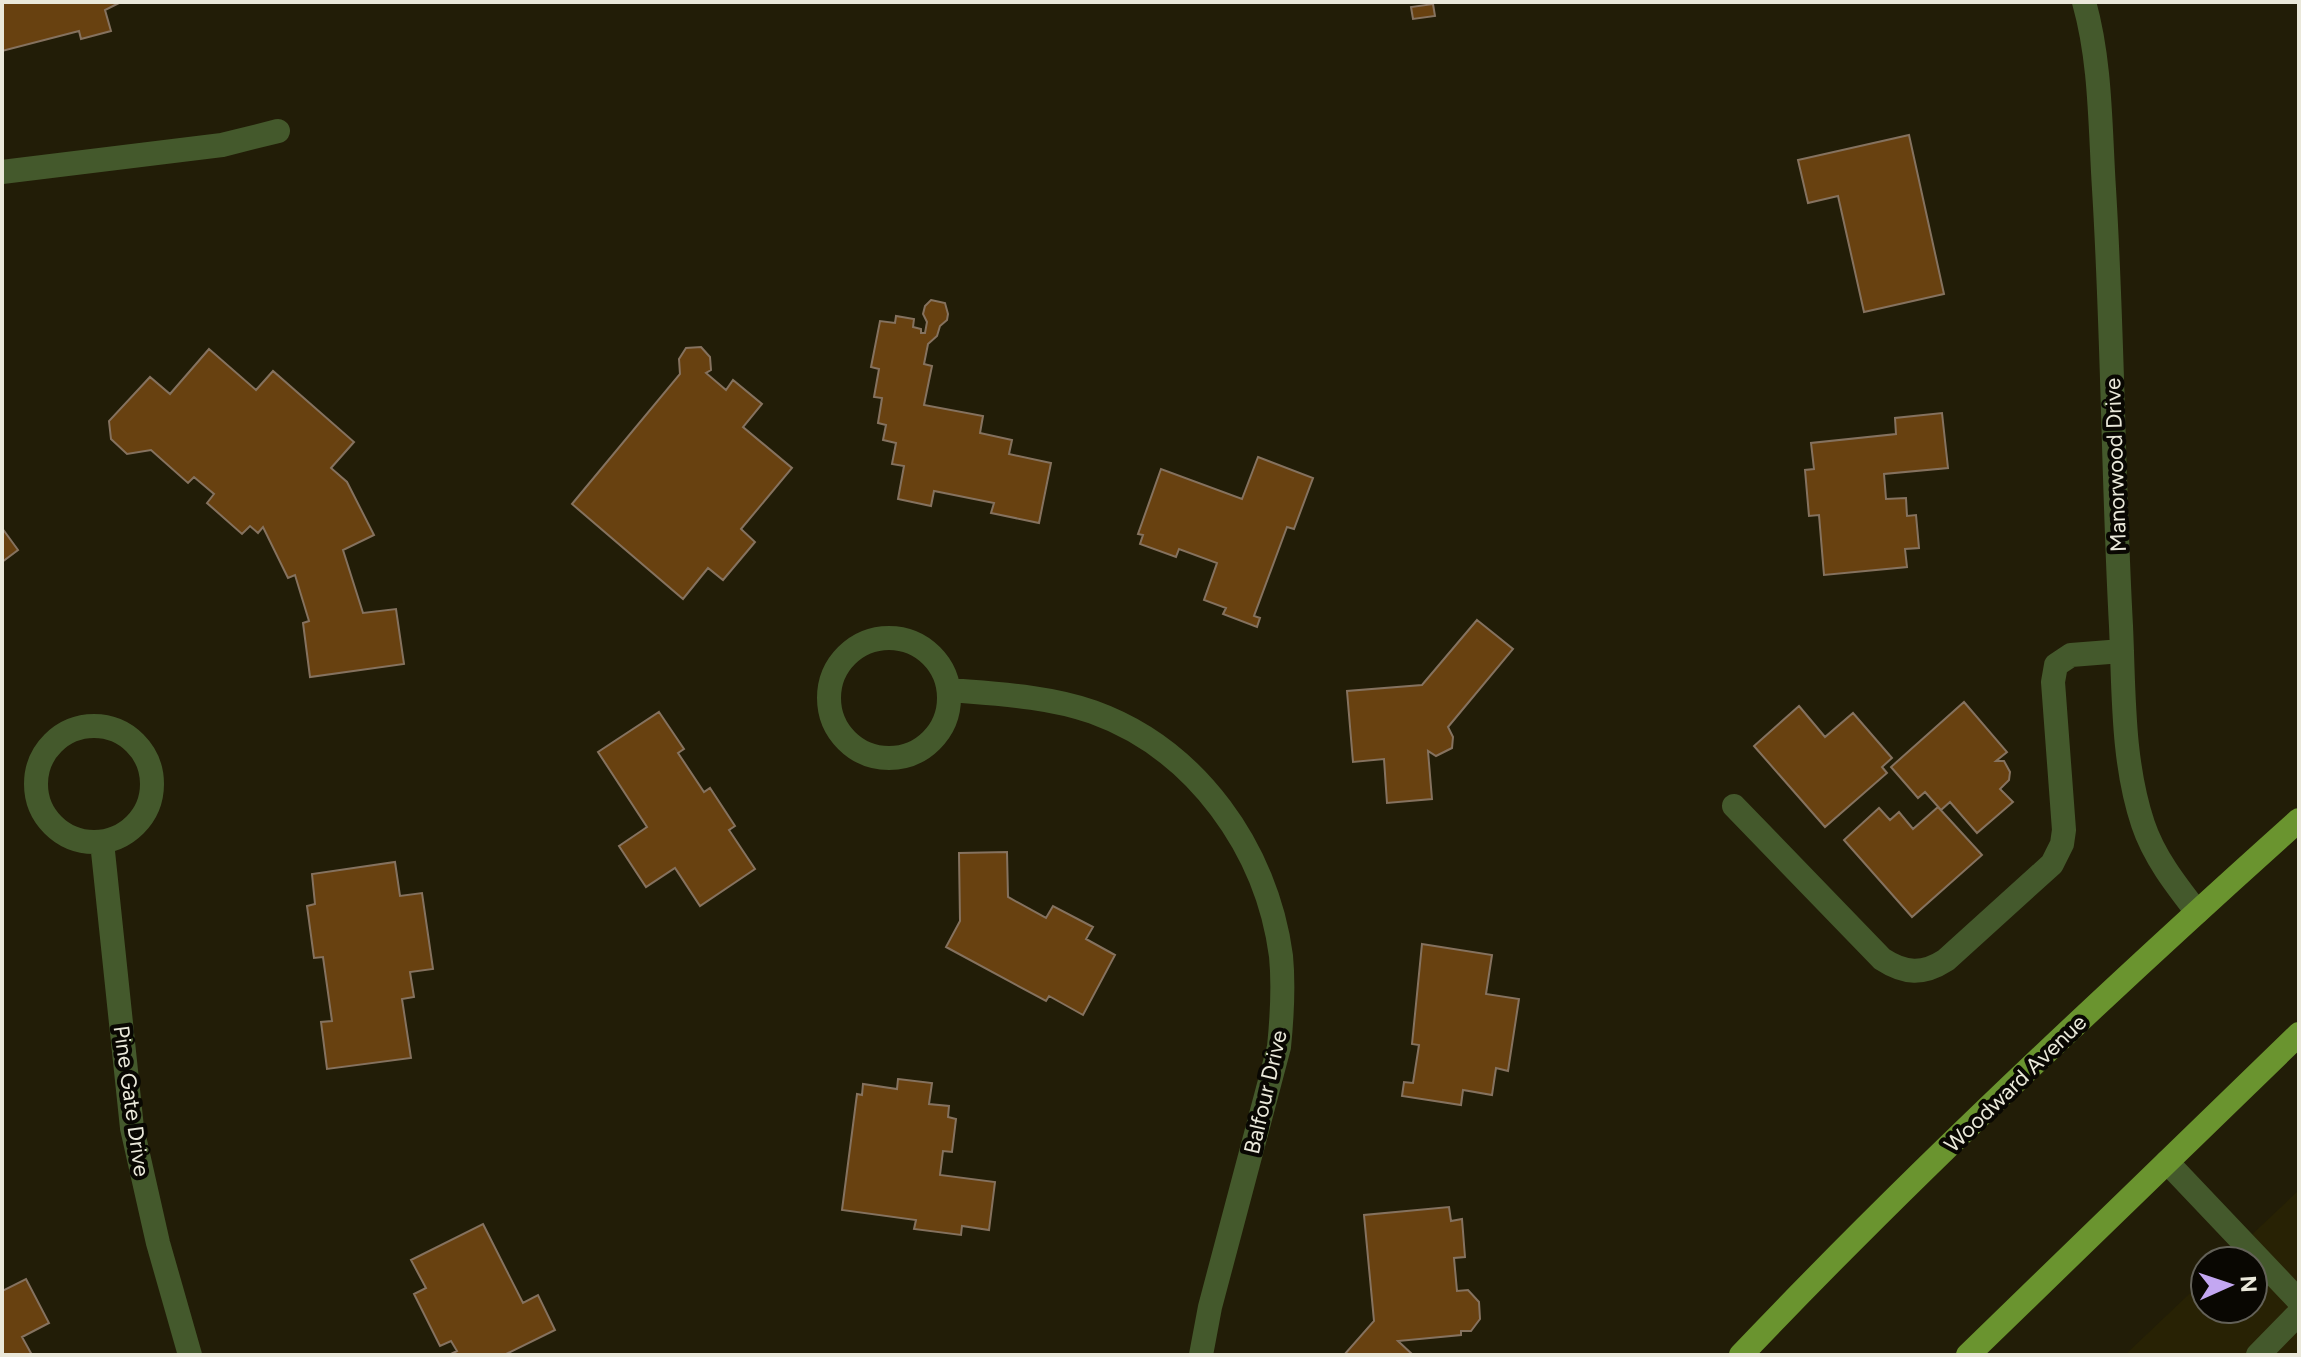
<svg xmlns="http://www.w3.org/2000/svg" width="2301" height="1357" viewBox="0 0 2301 1357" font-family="Figtree,sans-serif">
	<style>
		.built { fill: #282204 }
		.building { fill: #684110; stroke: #85725f; stroke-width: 2 }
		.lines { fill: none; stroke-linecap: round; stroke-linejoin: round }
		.minor { stroke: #44592c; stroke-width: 24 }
		.major { stroke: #6a942f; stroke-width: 24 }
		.labels { text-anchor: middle; stroke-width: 8; stroke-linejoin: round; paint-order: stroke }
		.street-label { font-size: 22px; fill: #eae8da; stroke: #090702 }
	</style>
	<rect width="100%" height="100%" fill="#221d07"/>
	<path class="built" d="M2299,1190V1355H2125L2205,1279V1309H2253V1261H2224Z"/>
	<path class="building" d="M2,2H121L105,10L111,31L81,39L79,31L2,51Z
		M1433,4L1435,16L1413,19L1411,7Z
		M1909,135L1944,294L1864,312L1838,196L1808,203L1798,160Z
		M931,300L945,303L948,314L947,320L940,326L937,336L928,344L924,364L932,366L924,405L983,416L980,433L1012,440L1009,454L1051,463L1039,523L991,513L994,503L934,491L931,506L898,499L904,466L892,464L896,443L883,440L886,425L878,423L882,398L874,397L879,369L871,367L880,321L895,323L896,316L914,319L913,327L921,329V333H925L927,322L923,314L925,306Z
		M701,347L710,357L711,370L706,373L726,390L733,380L762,404L743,427L792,468L741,529L755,542L723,580L708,568L683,599L572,504L680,374L679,359L686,348Z
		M209,349L256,390L273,371L354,442L331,468L347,482L374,535L343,550L363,613L396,609L404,664L310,677L303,623L309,621L295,575L288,578L263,527L258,533L250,526L242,534L207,503L214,494L194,477L188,483L151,450L127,454L111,439L109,421L150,377L170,394Z
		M1942,413L1948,468L1884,474L1886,499L1906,498L1907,516L1916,515L1919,548L1905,549L1907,567L1824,575L1819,515L1809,516L1805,470L1814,469L1811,443L1896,434L1895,418Z
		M1258,457L1313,478L1294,529L1287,527L1254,616L1260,618L1257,627L1223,614L1226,608L1204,600L1217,563L1179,549L1176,557L1140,544L1143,535L1138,534L1161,469L1242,499Z
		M2,528L18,550L2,562Z
		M1477,620L1513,649L1448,727L1453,737L1452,748L1436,756L1428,751L1432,799L1387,803L1384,759L1353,762L1347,691L1422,685Z
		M1964,702L2007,752L1996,761H2004L2010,772L2009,780L2000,789L2013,802L1977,833L1950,802L1941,810L1925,792L1918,798L1891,767Z
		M1799,706L1825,737L1853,713L1892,758L1882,767L1887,773L1825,827L1754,746Z
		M659,712L684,749L678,753L704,792L710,788L735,826L729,830L755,869L700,906L675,868L646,887L619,846L647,827L598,752Z
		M1938,807L1982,855L1912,917L1844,840L1879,808L1890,820L1899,812L1913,829Z
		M1007,852L1008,897L1046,918L1053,906L1093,927L1086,939L1115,955L1083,1015L1049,996L1046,1001L946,947L960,921L959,853Z
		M395,862L400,896L422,893L433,969L410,972L414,997L402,999L411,1058L327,1069L321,1022L332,1021L323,957L314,958L307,906L315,904L312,874Z
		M1422,944L1492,955L1486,994L1519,999L1508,1071L1496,1068L1492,1095L1463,1090L1461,1105L1402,1096L1404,1082L1413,1083L1419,1045L1412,1044Z
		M898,1079L932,1083L929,1104L949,1106L948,1117L956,1119L952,1152L943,1151L940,1175L995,1182L989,1230L962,1226L961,1235L914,1229L916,1220L842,1210L857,1094L862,1095L863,1084L897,1089Z
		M1449,1207L1451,1221L1462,1219L1465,1257L1454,1258L1457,1291L1468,1290L1479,1302L1480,1319L1471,1331H1461V1335L1398,1341L1413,1355H1344L1374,1321L1364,1215Z
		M483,1224L523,1303L538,1295L555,1330L504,1355H449L457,1351L451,1341L440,1346L414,1294L426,1288L411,1260Z
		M26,1279L49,1323L22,1337L32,1355H2V1291Z"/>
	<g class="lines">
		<path class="minor" d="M2084,2C2101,62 2100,127 2104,189C2113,334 2113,480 2121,626C2124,692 2122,761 2143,824C2154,857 2176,885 2197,912
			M2,172L222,145L278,131
			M829 698a60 60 0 1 1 120 0a60 60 0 1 1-120 0Z
			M949,690C997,694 1048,696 1093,712C1196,749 1267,849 1281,956C1284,987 1282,1017 1279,1047L1210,1307L1201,1355
			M36 784a58 58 0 1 1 116 0a58 58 0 1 1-116 0Z
			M1734,806L1882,959C1905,974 1923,975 1946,960L2052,864L2062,844L2064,830L2053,682L2056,665L2071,655L2122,651
			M102,842L132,1128L158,1243L190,1355
			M2167,1162L2299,1301
			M2258,1355L2299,1313"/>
		<path class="major" d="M1741,1355C1918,1169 2107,992 2299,820
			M1968,1355L2299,1034"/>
	</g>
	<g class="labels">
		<g class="street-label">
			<text transform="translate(2115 465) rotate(-92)" y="8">Manorwood Drive</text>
			<text transform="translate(2015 1083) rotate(-44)" y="8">Woodward Avenue</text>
			<text transform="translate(1265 1092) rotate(-77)" y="8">Balfour Drive</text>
			<text transform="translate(132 1101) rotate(82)" y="8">Pine Gate Drive</text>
		</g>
	</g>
	<rect width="2301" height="1357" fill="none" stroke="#eae8da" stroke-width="8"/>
	<g transform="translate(2229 1285) rotate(87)"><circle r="38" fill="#090702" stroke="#636158" stroke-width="2"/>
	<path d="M0-6L14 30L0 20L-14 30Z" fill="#c3a7f2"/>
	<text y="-12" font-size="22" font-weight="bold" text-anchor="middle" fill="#eae8da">N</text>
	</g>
</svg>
